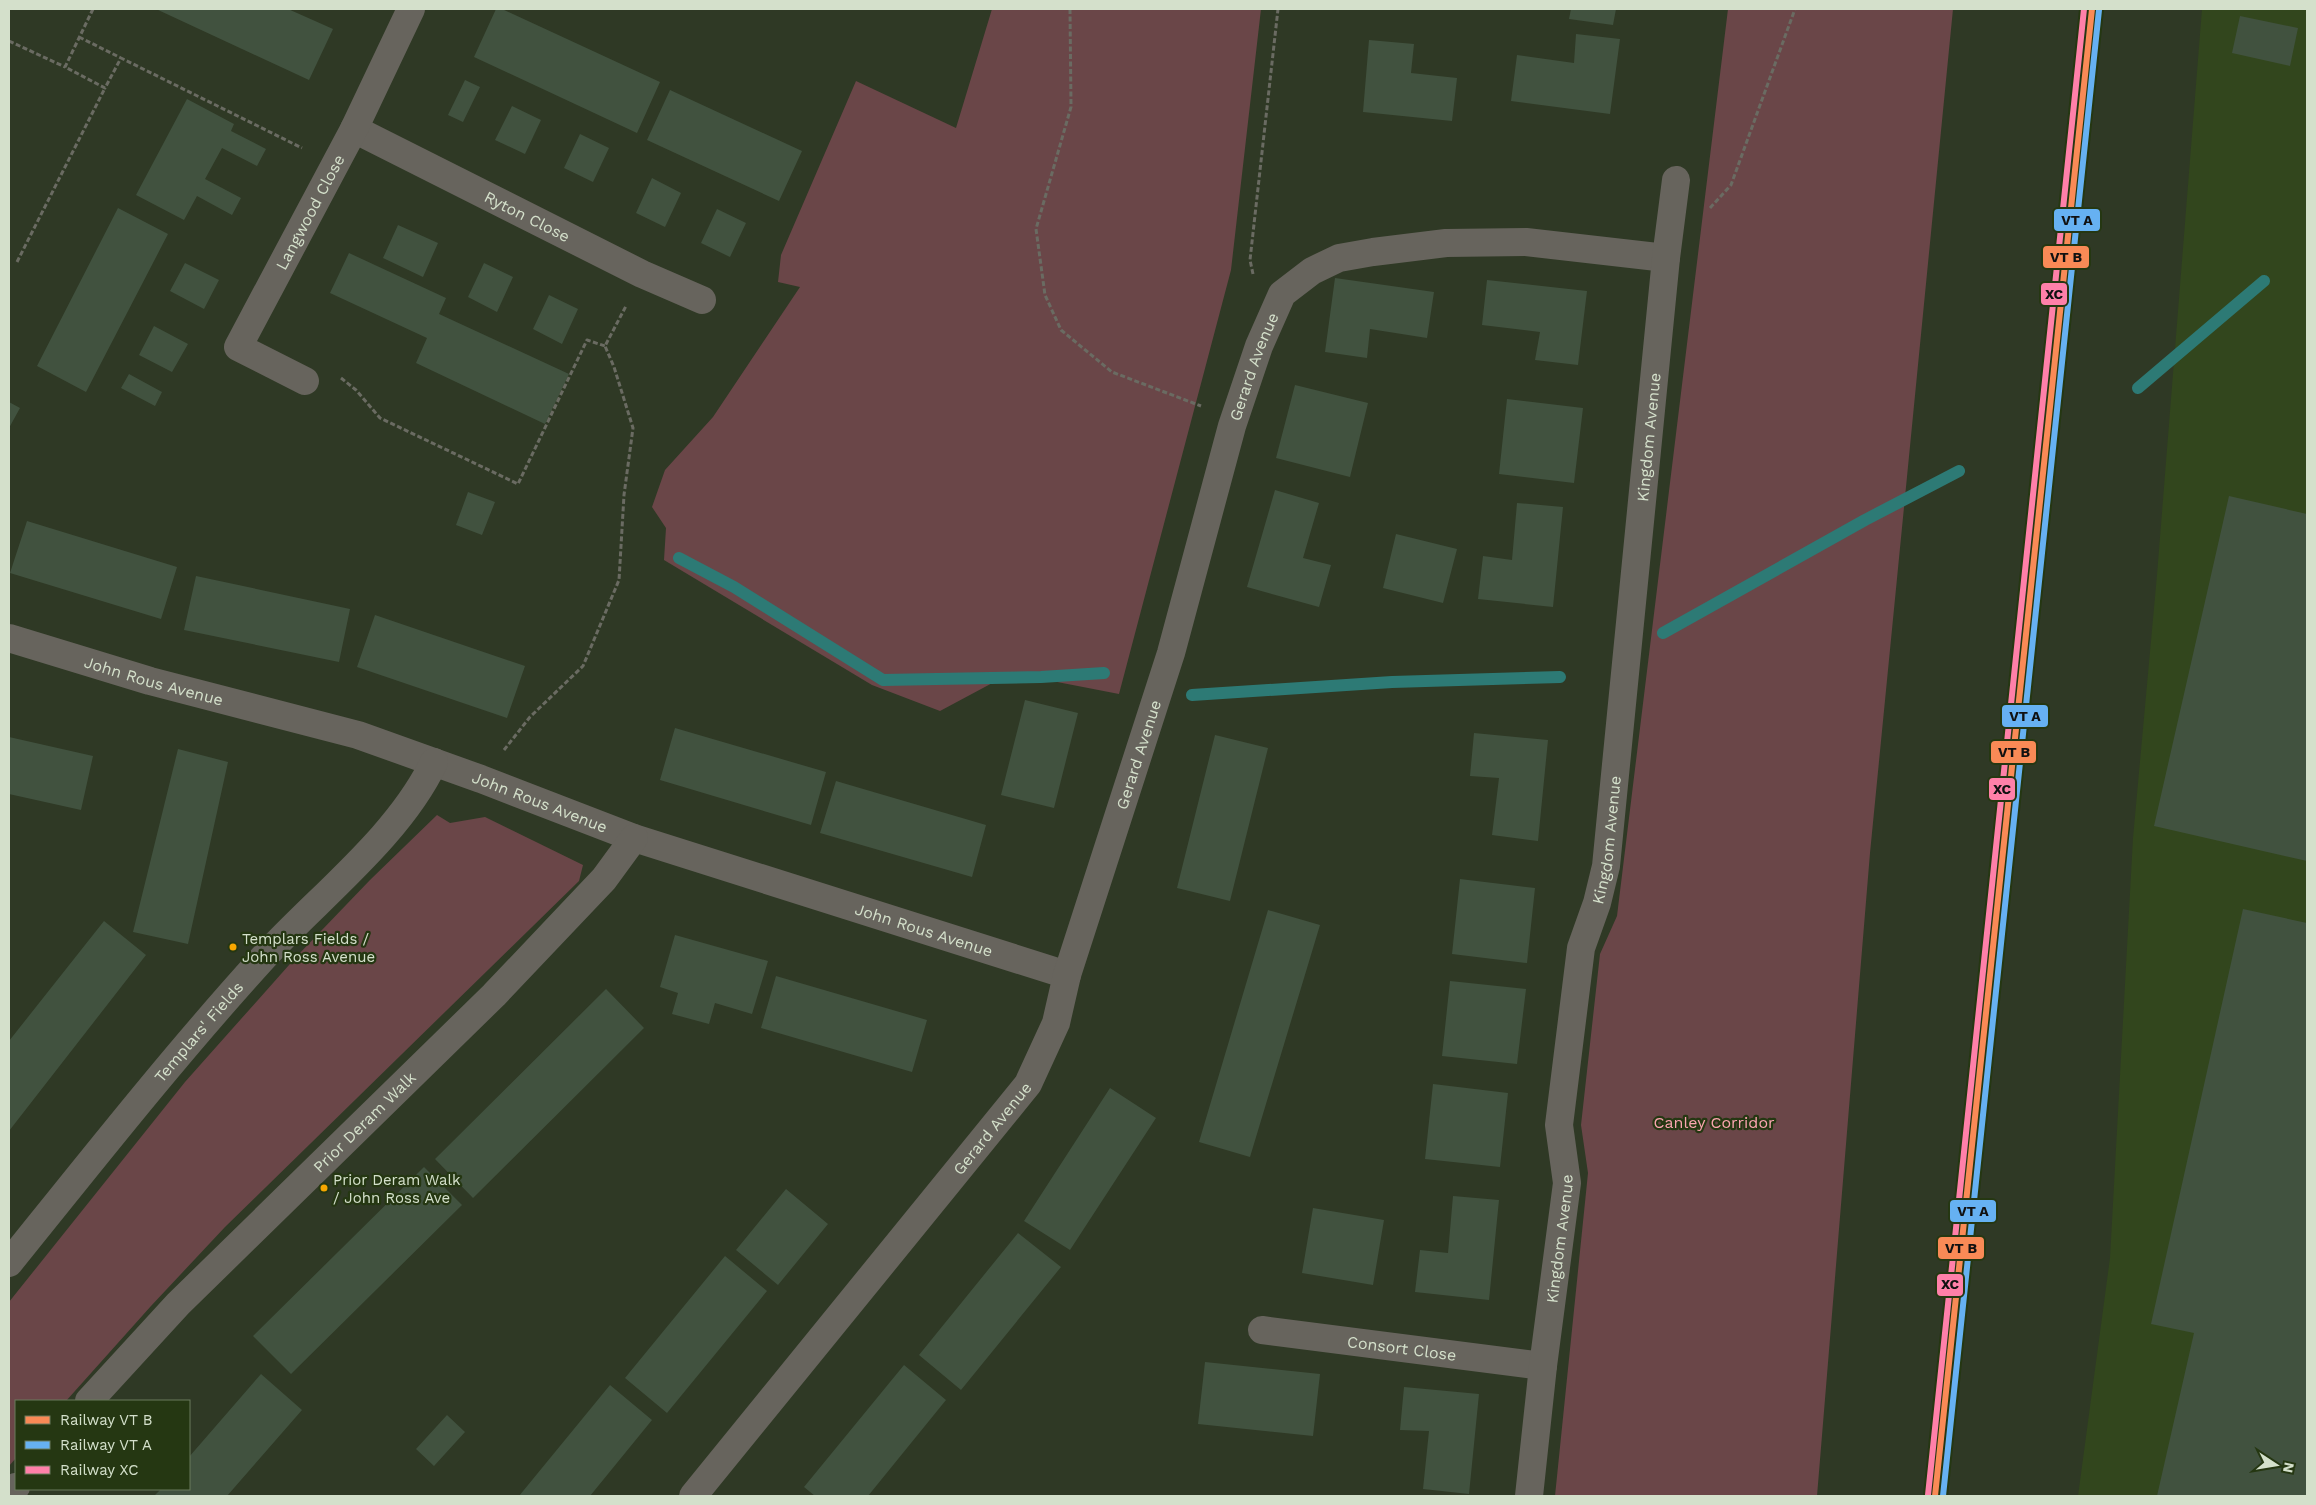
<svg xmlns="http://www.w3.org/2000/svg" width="2316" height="1505" viewBox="0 0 2316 1505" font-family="'Work Sans',sans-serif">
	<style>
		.built { fill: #32461d }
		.green { fill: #6a4648 }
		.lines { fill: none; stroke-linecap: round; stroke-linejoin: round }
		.stream { stroke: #2d7a75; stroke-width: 12 }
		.building { fill: #41523f }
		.path { stroke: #6a6b62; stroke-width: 3; stroke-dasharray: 5 2.5; stroke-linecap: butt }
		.minor { stroke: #67645d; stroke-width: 28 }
		.rail-1-casing { stroke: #253712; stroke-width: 10 }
		.rail-2-casing { stroke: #253712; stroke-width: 10 }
		.rail-3-casing { stroke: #253712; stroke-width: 10 }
		.rail-1 { stroke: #f98a56; stroke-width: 6 }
		.rail-2 { stroke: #66b1f2; stroke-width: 6 }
		.rail-3 { stroke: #ff80a9; stroke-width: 6 }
		.bus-dot { fill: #f7a600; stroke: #253712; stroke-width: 2 }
		.labels { text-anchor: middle; stroke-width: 4.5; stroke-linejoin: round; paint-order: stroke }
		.bus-label { font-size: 15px; fill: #d4e0cb; stroke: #253712; text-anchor: start }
		.street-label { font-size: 16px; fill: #d4e0cb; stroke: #253712 }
		.park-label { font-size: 16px; fill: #fba5b0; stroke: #253712 }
		.line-badge { stroke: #253712; stroke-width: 2 }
		.pale-badge-label { font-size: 14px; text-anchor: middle; font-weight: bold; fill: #111 }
	</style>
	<rect width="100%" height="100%" fill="#2f3925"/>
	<path class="built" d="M2202,9H2307V1496H2078L2110,1258L2133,838L2157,575Z"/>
	<path class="green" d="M992,9H1261L1231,270L1119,694L1011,673L940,711L872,685L664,560L666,528L652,507L665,470L713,417L800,287L778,282L781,255L856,81L956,128Z
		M1728,9H1953L1870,853L1817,1496H1555L1588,1173L1581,1125L1600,954L1617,916Z
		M437,815L450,823L485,817L583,865L579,881L225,1227L151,1306L66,1401H16V1458L9,1466V1302L185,1082L297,956L370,880Z"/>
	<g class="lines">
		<path class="stream" d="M2138,388L2264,281
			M679,558L734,587L883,680L1041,677L1104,673
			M1663,633L1865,520L1959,471
			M1192,695L1392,682L1560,677"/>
	</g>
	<path class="building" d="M156,9H288L333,29L309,80Z
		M496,9H502L660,82L637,133L474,57Z
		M1571,9H1616L1613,25L1569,19Z
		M2240,16L2298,28L2290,66L2232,53Z
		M1576,34L1620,39L1610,114L1511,101L1517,55L1574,63Z
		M1369,40L1414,44L1411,73L1457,78L1452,121L1363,112Z
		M465,80L480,87L463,122L448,115Z
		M670,90L802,151L779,201L647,140Z
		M187,99L234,124L231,131L266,149L257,166L222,148L205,179L241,198L232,215L197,196L184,220L136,195Z
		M512,106L541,120L525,154L495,140Z
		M580,134L609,148L593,182L564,168Z
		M652,178L681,193L665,227L636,213Z
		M118,208L168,234L86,392L37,366Z
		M717,209L746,223L730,257L701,243Z
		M398,225L438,243L423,277L383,258Z
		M349,253L446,298L439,314L569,374L545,424L416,363L427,338L330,293Z
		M185,263L219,280L204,309L170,291Z
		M484,263L513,277L497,312L468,297Z
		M1335,278L1434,292L1427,338L1370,329L1367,358L1325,352Z
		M1487,280L1587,291L1578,365L1535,360L1540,332L1482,325Z
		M549,295L578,309L562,344L533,329Z
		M154,326L188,344L172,372L139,355Z
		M129,374L162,392L155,406L121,388Z
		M1295,385L1368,403L1350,477L1276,458Z
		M1507,399L1583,408L1574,483L1499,474Z
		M9,402L20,408L9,428Z
		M1275,490L1319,503L1303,558L1331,565L1319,607L1247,587Z
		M468,492L495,502L482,535L456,525Z
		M2229,496L2307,514V861L2154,826Z
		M1517,503L1563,507L1553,607L1478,599L1483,556L1512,560Z
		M27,521L177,567L161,619L10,573Z
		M1396,534L1457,549L1443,603L1383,588Z
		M196,576L350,609L339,662L184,630Z
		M375,615L525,666L507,718L357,667Z
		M1025,700L1078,713L1054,808L1001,795Z
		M675,728L826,772L811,825L660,780Z
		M1474,733L1548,740L1538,841L1492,835L1499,778L1470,776Z
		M1215,735L1268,748L1230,901L1177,888Z
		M9,737L93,756L81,810L9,794Z
		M178,749L228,762L188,944L133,932Z
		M836,781L986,825L972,877L820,833Z
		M1460,879L1535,888L1527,963L1452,954Z
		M2243,909L2307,923V1496H2157L2194,1333L2151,1324Z
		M1268,910L1320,925L1250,1157L1199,1142Z
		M104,921L146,955L9,1131V1041Z
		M675,935L768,961L752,1014L715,1003L709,1024L672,1014L678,993L660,987Z
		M776,976L927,1020L912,1072L761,1028Z
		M1450,981L1526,989L1517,1064L1442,1056Z
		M606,989L644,1028L473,1198L435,1159Z
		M1433,1084L1508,1093L1500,1167L1425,1159Z
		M1110,1088L1156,1118L1070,1250L1024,1221Z
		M424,1167L462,1205L291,1374L253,1336Z
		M786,1189L828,1224L778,1285L736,1250Z
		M1453,1196L1499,1200L1489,1300L1415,1292L1420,1250L1448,1253Z
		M1313,1208L1384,1220L1373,1285L1302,1273Z
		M1018,1233L1061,1267L961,1390L919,1355Z
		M725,1256L767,1291L667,1413L625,1378Z
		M1205,1362L1320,1374L1313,1436L1198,1424Z
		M904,1365L946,1400L868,1496H815L804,1487Z
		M261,1374L302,1410L227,1496H154L161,1489H189V1457Z
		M610,1385L652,1420L590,1496H519Z
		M1404,1387L1479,1394L1469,1494L1423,1489L1429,1431L1400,1430Z
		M447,1415L465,1432L434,1466L416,1449Z"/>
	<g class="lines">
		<path class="path" d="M93,9L65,67L105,88L121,58L302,148
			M1070,9L1071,107L1036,229L1045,295L1061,330L1112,372L1201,406
			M79,37L121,58
			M9,41L65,67
			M1710,208L1731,185L1795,9
			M17,262L105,88
			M1253,274L1250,260L1278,9
			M341,378L356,390L380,418L518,484L587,340L605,346
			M504,750L530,717L583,666L619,580L624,495L633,428L614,367L605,346L626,306"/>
		<g class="minor">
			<path id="s1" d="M354,129L642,274L702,300"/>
			<path id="s2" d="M305,381L238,347L354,129L411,9"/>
			<path id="s3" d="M9,638L150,681L358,735L481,779L634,838L1067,975"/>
			<path id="s4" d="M9,1263C92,1160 174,1056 263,958C319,897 399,836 434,762"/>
			<path id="s5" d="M1262,1330L1543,1366"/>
			<path id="s6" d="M89,1401L178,1304L494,995L604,879L634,838"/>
			<path d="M9,1496L16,1487"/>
			<path id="s7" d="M693,1496L1028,1084L1056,1023L1067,975L1171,653L1232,426L1259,346L1282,294L1312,271L1339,258L1373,252L1446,243L1526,242L1666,258"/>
			<path id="s8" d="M1529,1496L1543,1366L1567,1183L1559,1125L1581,948L1597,903L1606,866L1666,258L1676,180"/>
		</g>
		<g class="rail-1-casing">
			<path id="rail-1" d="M1935,1496L2092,9"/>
		</g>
		<g class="rail-2-casing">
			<path id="rail-2" d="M1943,1496L2099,10"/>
		</g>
		<g class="rail-3-casing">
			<path id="rail-3" d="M1928,1495L2084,9"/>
		</g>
		<use href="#rail-1" class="rail-1"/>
		<use href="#rail-2" class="rail-2"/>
		<use href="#rail-3" class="rail-3"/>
	</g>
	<g class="bus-dot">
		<circle cx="233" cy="947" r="4.5"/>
		<circle cx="324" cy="1188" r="4.5"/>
	</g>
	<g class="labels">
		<g class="bus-label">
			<text x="242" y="944">Templars Fields /<tspan x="242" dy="18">John Ross Avenue</tspan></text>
			<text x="333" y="1185">Prior Deram Walk<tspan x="333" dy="18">/ John Ross Ave</tspan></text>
		</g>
		<g class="street-label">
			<text dy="6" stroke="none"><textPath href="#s2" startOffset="228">Langwood Close</textPath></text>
			<text dy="6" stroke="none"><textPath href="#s1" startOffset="194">Ryton Close</textPath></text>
			<text dy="6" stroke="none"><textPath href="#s7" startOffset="1284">Gerard Avenue</textPath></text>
			<text dy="6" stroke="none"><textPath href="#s8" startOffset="1069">Kingdom Avenue</textPath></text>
			<text dy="6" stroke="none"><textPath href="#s3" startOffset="151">John Rous Avenue</textPath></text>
			<text dy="6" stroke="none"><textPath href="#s7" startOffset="879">Gerard Avenue</textPath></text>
			<text dy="6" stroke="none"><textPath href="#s3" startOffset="556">John Rous Avenue</textPath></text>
			<text dy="6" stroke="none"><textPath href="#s8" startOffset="664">Kingdom Avenue</textPath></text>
			<text dy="6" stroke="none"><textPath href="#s3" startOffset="961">John Rous Avenue</textPath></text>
			<text dy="6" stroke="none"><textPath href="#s4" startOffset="299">Templars' Fields</textPath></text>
			<text dy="6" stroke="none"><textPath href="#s6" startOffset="392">Prior Deram Walk</textPath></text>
			<text dy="6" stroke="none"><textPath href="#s7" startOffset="474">Gerard Avenue</textPath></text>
			<text dy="6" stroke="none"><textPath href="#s8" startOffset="259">Kingdom Avenue</textPath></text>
			<text dy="6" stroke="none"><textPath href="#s5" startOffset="141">Consort Close</textPath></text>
		</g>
		<g class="park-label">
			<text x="1714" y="1128">Canley Corridor</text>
		</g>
	</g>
	<g class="line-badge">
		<rect x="2053" y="208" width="48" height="24" rx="5" fill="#66b1f2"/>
		<rect x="2042" y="245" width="48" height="24" rx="5" fill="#f98a56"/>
		<rect x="2040" y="282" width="28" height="24" rx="5" fill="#ff80a9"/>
		<rect x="2001" y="704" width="48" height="24" rx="5" fill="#66b1f2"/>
		<rect x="1990" y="740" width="47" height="24" rx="5" fill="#f98a56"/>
		<rect x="1988" y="777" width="28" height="24" rx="5" fill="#ff80a9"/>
		<rect x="1949" y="1199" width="48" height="24" rx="5" fill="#66b1f2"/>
		<rect x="1937" y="1236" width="48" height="24" rx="5" fill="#f98a56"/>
		<rect x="1936" y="1273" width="28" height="24" rx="5" fill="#ff80a9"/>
	</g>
	<g class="pale-badge-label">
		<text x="2077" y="225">VT A</text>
		<text x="2066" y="262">VT B</text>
		<text x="2054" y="299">XC</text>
		<text x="2025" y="721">VT A</text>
		<text x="2014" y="757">VT B</text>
		<text x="2002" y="794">XC</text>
		<text x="1973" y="1216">VT A</text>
		<text x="1961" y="1253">VT B</text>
		<text x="1950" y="1289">XC</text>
	</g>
	<rect width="2316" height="1505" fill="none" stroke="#d4e0cb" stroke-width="20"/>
	<rect x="15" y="1400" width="175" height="90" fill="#253712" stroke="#6b7b5c"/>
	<rect x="25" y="1416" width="25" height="8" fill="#f98a56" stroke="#6b7b5c"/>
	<text x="60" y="1425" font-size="15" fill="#d4e0cb">Railway VT B</text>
	<rect x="25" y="1441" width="25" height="8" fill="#66b1f2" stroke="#6b7b5c"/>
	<text x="60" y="1450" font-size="15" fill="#d4e0cb">Railway VT A</text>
	<rect x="25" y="1466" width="25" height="8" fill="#ff80a9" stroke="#6b7b5c"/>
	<text x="60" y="1475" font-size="15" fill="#d4e0cb">Railway XC</text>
	<g transform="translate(2276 1465) rotate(102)" stroke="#253712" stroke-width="4" paint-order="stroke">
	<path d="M0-4L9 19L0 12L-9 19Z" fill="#d4e0cb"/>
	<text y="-8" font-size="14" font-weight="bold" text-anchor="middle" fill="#d4e0cb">N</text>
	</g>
</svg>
